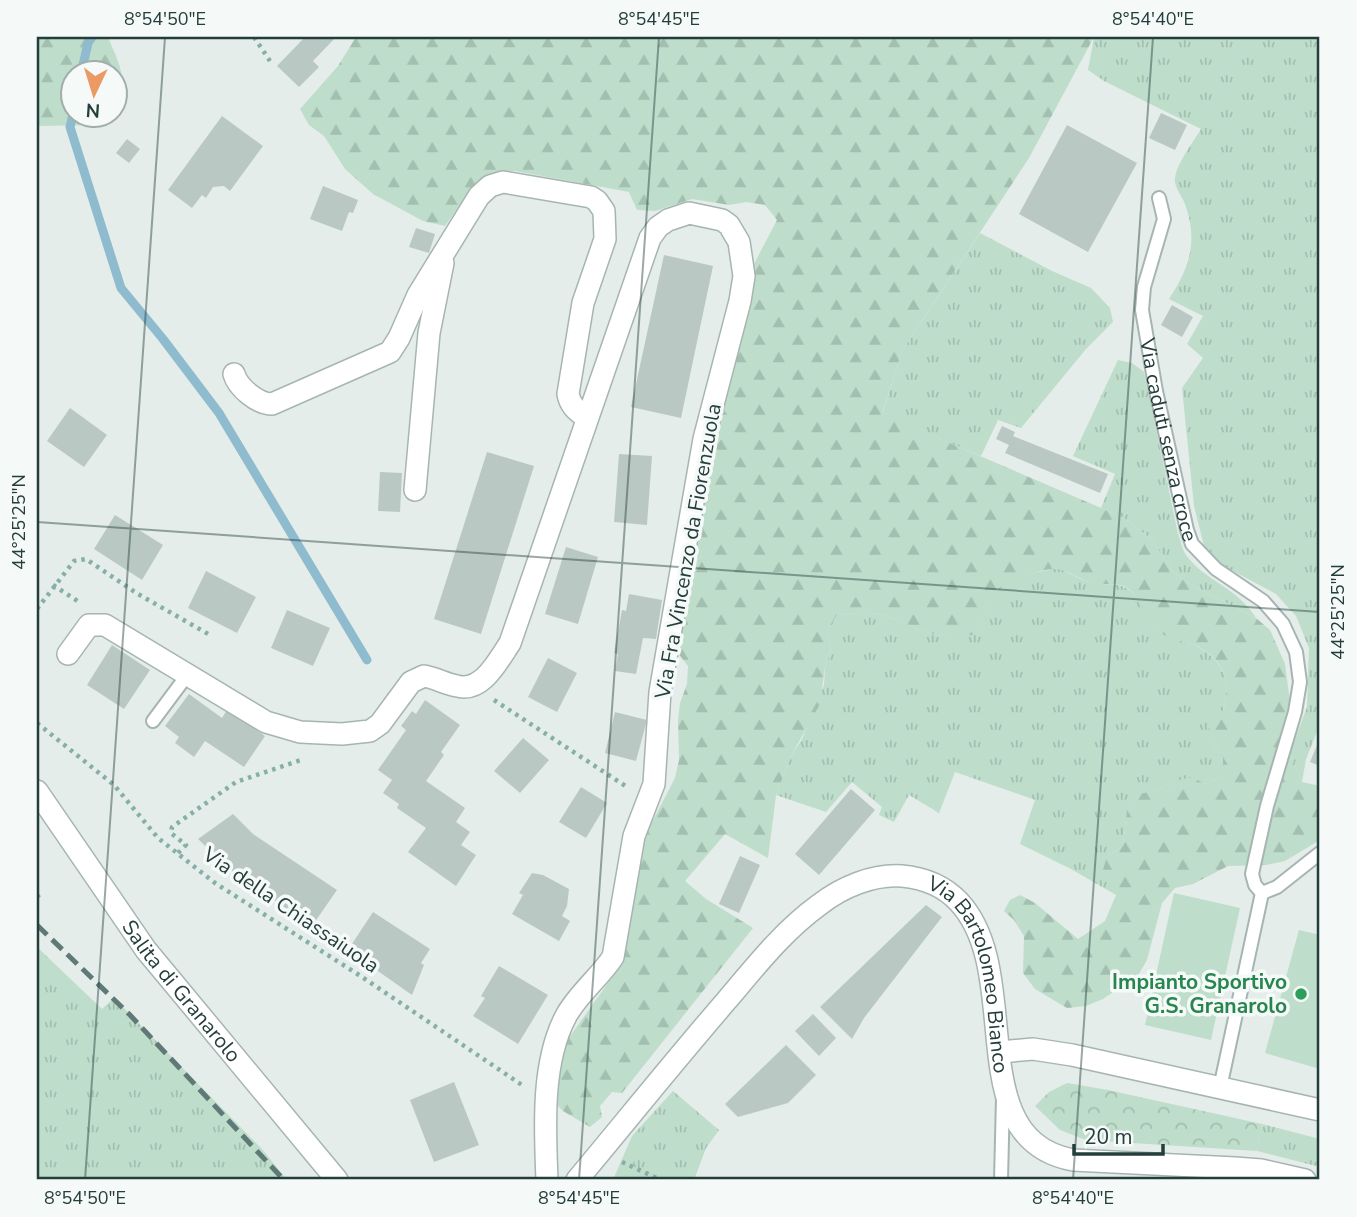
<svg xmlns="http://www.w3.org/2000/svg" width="1357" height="1217" viewBox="0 0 1357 1217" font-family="'Nunito Sans',sans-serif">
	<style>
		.grass { fill: url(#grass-tufts) }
		.forest { fill: url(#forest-firs) }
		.park { fill: url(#park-crowns) }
		.pitch { fill: #beddcb }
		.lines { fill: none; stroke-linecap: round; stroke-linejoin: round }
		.stream { stroke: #8fbbcf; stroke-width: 9 }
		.building { fill: #bac8c4 }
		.service-casing { stroke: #a7b5b2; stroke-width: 16 }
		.minor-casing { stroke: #a7b5b2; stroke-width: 24 }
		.path { stroke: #86afa8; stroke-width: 4.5; stroke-dasharray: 3.5 5; stroke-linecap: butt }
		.service { stroke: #fff; stroke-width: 12 }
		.minor { stroke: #fff; stroke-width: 21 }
		.rail { stroke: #5f7976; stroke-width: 5; stroke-dasharray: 14 7; stroke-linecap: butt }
		.ticks { fill: none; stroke: #243e3b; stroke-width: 2; stroke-opacity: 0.45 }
		.leisure-dot { fill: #2e9e5b; stroke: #f5f9f8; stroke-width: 2.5 }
		.labels { text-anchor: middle; stroke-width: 7; stroke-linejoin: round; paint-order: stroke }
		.street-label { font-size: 21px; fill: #243e3b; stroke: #f5f9f8 }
		.leisure-label { font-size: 21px; font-weight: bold; fill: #27864d; stroke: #f5f9f8; text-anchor: end }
		.neatline { fill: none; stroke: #243e3b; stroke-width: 2.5 }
		.ticks-label { font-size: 18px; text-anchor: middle; fill: #243e3b }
	</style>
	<defs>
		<pattern id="grass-tufts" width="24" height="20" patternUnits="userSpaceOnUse" patternTransform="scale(1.75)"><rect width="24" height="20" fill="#beddcb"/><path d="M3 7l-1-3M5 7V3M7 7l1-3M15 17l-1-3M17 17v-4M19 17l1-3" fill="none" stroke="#a3bfaf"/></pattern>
		<pattern id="forest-firs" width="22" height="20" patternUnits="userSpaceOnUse" patternTransform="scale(1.75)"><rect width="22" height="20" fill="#beddcb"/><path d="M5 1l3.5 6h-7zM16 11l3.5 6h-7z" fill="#a3bfaf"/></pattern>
		<pattern id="park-crowns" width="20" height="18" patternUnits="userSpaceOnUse" patternTransform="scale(1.75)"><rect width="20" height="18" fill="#beddcb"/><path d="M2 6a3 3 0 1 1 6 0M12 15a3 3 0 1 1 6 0" fill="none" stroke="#a3bfaf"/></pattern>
	</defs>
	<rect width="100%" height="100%" fill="#e4edea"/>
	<path class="grass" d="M1094,37H1320V724L1306,759L1302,782L1290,753L1307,707L1309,648L1296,616L1276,594L1218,563L1204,546L1194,506L1182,388L1203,358L1187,344L1203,316L1169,299C1189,269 1198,242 1186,207C1184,199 1176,190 1175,182C1173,168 1194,141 1201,129L1104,81L1088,70Z
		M980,233L1052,271L1091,288L1110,308L1113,322L1086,349L1021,428L998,420L981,456L882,415L902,351Z
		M1118,360L1132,363L1144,372L1178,534C1181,541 1182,549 1186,555C1206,582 1237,587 1256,618L1186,582L1172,570L1151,539L1122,517L1101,508L1115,474L1073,456Z
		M1059,568C1070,573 1082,581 1093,583C1106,586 1117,581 1129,590C1146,601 1147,626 1165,635C1176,641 1190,641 1200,648C1241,673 1225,706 1212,742L1223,757V776L1205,784L1175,781L1158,790L1140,795L1127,809L1123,846L1107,856L1116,895L1071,869L1020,844L1035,800L955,772L939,813L909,795L894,822L879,815L882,807L852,782L826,812L776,795L791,756L802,739L824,685L825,667L831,649L826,631L837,615C854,613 869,611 886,616C921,628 936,643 976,633C984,620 992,592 1003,583C1013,577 1047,570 1059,568Z
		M37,947L102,1009L114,998L262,1149L287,1180H37Z
		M673,1091L719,1130L706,1148L694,1180H613L632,1136Z
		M1262,1124L1320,1139V1167L1257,1151Z"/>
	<path class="forest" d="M37,37H108C121,69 127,74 116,108V74H74V116H113L111,121L94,125L37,126Z
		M356,37H1094L1029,158L902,351L882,414L1122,517L1151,539L1172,570L1186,582L1256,618L1270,630L1285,664L1290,702V753L1302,782L1320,786V840L1285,861L1266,865L1228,866L1193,884L1175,888L1162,903L1147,960L1138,975L1103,999L1086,1006L1067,1008L1035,989L1023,973L1024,936L1014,920L1004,911L1010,900L1020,895L1035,903L1078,939L1105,921L1116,895L1102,874L1107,856L1123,846L1127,809L1140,794L1158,790L1175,781L1192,777L1205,784L1223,776V757L1212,742L1208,722L1223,711C1230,684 1227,663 1199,647C1189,641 1174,641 1164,635C1148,626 1145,605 1132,592C1118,579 1106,587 1092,583C1081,580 1072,573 1062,570C1052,567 1040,571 1031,574C1023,577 1012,579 1005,583C993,590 984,620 976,634C936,643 921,628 886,616C869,611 854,613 837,615L826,631L831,649L825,667L820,704L791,756L776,795L768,858L725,834L685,881L706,899L753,928L622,1093L612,1092L600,1106L602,1117L590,1127L563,1111L553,1101L566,1042L615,973L625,943L635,855L675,778L679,760L678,721L680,703L687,684L688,666L677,652L714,446L754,264L777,220L765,205L746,202L729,205L692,199L655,211L637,210L629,192L515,171C475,172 467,197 445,226L423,221L373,194L345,169L324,136L309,125L300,109L338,66Z"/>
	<path class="park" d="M1067,1083L1108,1090L1262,1124L1257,1151L1086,1140L1060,1130L1035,1106L1049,1092Z"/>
	<path class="pitch" d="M1174,893L1240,908L1211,1040L1145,1025Z
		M1299,930L1320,935V1069L1265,1053Z"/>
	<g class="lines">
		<path class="stream" d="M81,74L88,43L92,37
			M74,110L70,127L121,288L163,339L219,413L367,660"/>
	</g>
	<path class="building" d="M305,37H336L313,61L319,67L299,87L277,66Z
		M1161,113L1187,125L1175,150L1149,138Z
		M222,116L263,146L230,191L224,186L213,187L206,198L202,195L192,208L168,190Z
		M1067,125L1137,163L1088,252L1019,214Z
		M127,139L140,149L129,163L116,153Z
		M323,186L358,200L353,213L349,212L342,231L310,219Z
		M416,228L435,234L429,253L409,247Z
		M664,255L713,266L681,418L631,407Z
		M1172,305L1193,317L1182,337L1161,325Z
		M70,408L107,435L84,467L47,441Z
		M1002,426L1015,432L1013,436L1108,474L1100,493L1005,453L1009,445L996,439Z
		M487,452L534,466L481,634L434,619Z
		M619,454L652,456L647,525L614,522Z
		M380,472L402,473L400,512L378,511Z
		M115,515L163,545L142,580L94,549Z
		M566,547L598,557L578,624L545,614Z
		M206,571L256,597L237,633L188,608Z
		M629,594L662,600L656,639L643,638L636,674L615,671L618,654L614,653L622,610L626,611Z
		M287,610L330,628L313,666L271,648Z
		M112,645L150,670L124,709L87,685Z
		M548,658L577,673L557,712L528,697Z
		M189,694L222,718L227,710L265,736L244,767L205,741L194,757L175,743L179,737L165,726Z
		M425,700L460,725L441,752L444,755L426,781L465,808L456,822L470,832L461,845L476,855L456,886L408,852L426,828L397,808L399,804L383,793L392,780L378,770L406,730L401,726L412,711L416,714Z
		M615,712L647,720L636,761L605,753Z
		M523,738L549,760L520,793L494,771Z
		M1320,738V766L1310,762Z
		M581,787L607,803L586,838L559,822Z
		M851,789L875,810L819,875L795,854Z
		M233,814L253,834L337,890L312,926L230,870L198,839Z
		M740,856L760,865L739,913L719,904Z
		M532,873L543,875L569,889L567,906L562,916L570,921L559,941L512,914L523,895L519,893Z
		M926,905L942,917L864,1018L852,1039L820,1007Z
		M373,912L430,949L421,963L424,965L412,995L348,950Z
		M499,966L548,995L518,1044L473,1016L485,998L481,996Z
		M813,1014L836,1038L819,1056L795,1031Z
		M786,1045L816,1075L788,1103L738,1117L725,1104Z
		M454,1082L479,1145L434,1162L410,1100Z"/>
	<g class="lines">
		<g class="service-casing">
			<g id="service">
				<path id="s1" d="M1159,198L1164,219L1144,287L1142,310L1156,391L1187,530L1192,544L1216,569L1263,601L1283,624L1296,652L1300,682L1295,712L1267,806L1252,874L1255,885L1262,893"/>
				<path d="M153,721L188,674"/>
				<path d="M1262,893L1277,887L1320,853"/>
				<path d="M1220,1088L1262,893"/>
				<path d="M1001,1180L1003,1097"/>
			</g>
		</g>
		<g class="minor-casing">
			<g id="minor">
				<path d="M234,374C238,388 258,404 272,404L390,352L399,338L418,295L479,196L490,186L503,182L591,197L597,201L604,211L605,239L583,303L568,394C570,405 577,412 587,417"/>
				<path d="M415,490L429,333L443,263"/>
				<path d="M68,654L89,625H105L266,722L300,732L342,734L370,731L380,724L411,682L424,676C436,678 445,684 457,686C482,693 498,661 510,643L650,238L658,227L668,220L689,213L722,220L729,225L739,242L744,276L740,301L704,439L660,692L654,784L634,836L613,957C600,977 577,995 566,1016C541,1063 545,1129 547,1180"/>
				<path id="s2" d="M37,791L146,950L337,1180"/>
				<path d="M1000,1052L1033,1049L1072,1055L1320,1110"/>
				<path id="s3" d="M577,1180C627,1120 676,1059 727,1000C755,967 783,931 819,905C842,887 873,874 902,876C924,878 944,886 959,902C1026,974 959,1139 1073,1160L1235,1168L1261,1170L1305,1180"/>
			</g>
		</g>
		<path class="path" d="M254,37L270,61
			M53,585L79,602
			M37,609L74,561L86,559L138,594L210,635
			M494,700L627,787
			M37,723L114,785L158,838L215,883L359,975L522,1085
			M178,853L186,845L171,833L172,827L236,782L304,759
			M37,895L42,901
			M622,1162L661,1180"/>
		<use href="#service" class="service"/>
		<use href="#minor" class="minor"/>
		<path class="rail" d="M37,925L130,1015L284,1180"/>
	</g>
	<path class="ticks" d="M37,522L1320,612M85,1180L165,37M579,1180L659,37M1073,1180L1153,37"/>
	<circle class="leisure-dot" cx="1301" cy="994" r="7"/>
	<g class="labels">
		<g class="street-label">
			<text dy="7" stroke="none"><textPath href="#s1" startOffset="248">Via caduti senza croce</textPath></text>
			<text transform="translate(688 551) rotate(-80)" y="7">Via Fra Vincenzo da Fiorenzuola</text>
			<text transform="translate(291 910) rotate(34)" y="7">Via della Chiassaiuola</text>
			<text dy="7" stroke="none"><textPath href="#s3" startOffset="592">Via Bartolomeo Bianco</textPath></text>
			<text dy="7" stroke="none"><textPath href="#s2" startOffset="247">Salita di Granarolo</textPath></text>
		</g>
		<g class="leisure-label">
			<text x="1287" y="989">Impianto Sportivo<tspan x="1287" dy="24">G.S. Granarolo</tspan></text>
		</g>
	</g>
	<rect width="1357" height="1217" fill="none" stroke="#f5f9f8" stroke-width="77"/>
	<g transform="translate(94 94) rotate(184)"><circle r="33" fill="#f5f9f8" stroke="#a1aeac" stroke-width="2"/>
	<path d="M0-5L12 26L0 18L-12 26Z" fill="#eb9a64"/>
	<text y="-10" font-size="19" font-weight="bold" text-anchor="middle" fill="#243e3b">N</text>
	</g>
	<path d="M1074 1144v10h89v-10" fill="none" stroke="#243e3b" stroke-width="3.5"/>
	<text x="1084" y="1144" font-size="21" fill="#243e3b" stroke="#f5f9f8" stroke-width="5" paint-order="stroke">20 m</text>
	<rect x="38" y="38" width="1280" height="1140" class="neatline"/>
	<g class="ticks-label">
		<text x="165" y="25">8°54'50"E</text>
		<text x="659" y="25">8°54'45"E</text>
		<text x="1153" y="25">8°54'40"E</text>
		<text transform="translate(19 522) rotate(-90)" y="6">44°25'25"N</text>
		<text transform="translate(1338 612) rotate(-90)" y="6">44°25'25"N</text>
		<text x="85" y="1204">8°54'50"E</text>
		<text x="579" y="1204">8°54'45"E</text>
		<text x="1073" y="1204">8°54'40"E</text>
	</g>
</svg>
